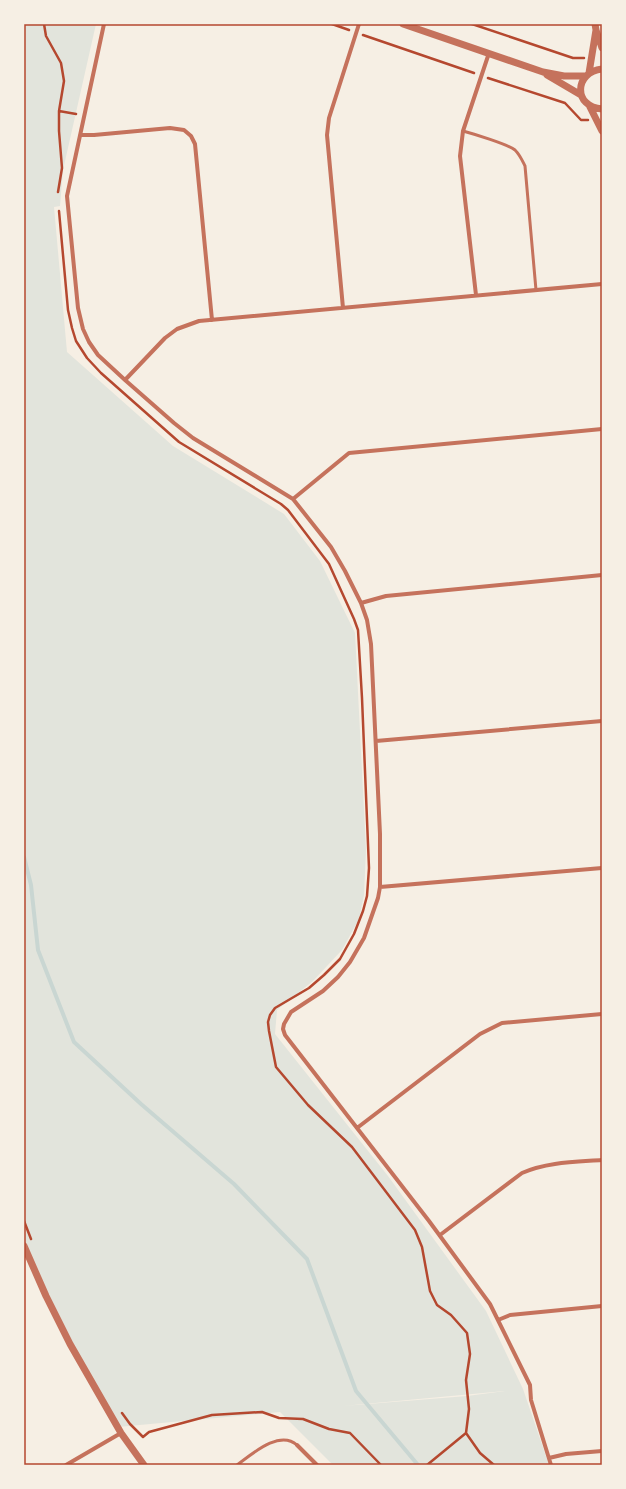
<svg xmlns="http://www.w3.org/2000/svg" width="626" height="1489" viewBox="0 0 626 1489" font-family="Lato,sans-serif">
	<style>
		.green { fill: #e2e4dc; fill-rule: evenodd }
		.lines { fill: none; stroke-linecap: round; stroke-linejoin: round }
		.stream { stroke: #c9d6d2; stroke-width: 4 }
		.path { stroke: #b5482f; stroke-width: 2.5 }
		.service { stroke: #c5725c; stroke-width: 3 }
		.minor { stroke: #c5725c; stroke-width: 4 }
		.tertiary { stroke: #c5725c; stroke-width: 7 }
		.neatline { fill: none; stroke: #b5482f; stroke-width: 1.5 }
	</style>
	<rect width="100%" height="100%" fill="#f6efe4"/>
	<path class="green" d="M24,24H96L63,170L60,206L54,207L67,352L173,446L284,514L320,561L355,633L366,850L364,895L359,919L342,950L313,981L277,1010L275,1034L388,1176L486,1311L523,1389L549,1465H333L280,1412L118,1427C83,1367 50,1304 24,1239ZM505,1391L467,1396L343,1406Z"/>
	<g class="lines">
		<path class="stream" d="M24,857L31,885L38,950L74,1042L141,1104L234,1184L307,1259L356,1391L418,1465"/>
		<path class="path" d="M44,24L46,36L61,63L64,81L59,111V131L62,168L58,192
			M332,24L349,30
			M472,24L573,58H584
			M363,35L474,73
			M488,78L565,103L581,120H588
			M59,111L76,114
			M59,211L68,310L72,328L76,341L87,358L101,373L179,442L281,504L288,510L329,564L354,619L358,630L362,698L369,868L367,896L363,911L354,934L340,959L324,975L309,988L275,1008L270,1015L268,1022L269,1031L276,1067L308,1105L352,1147L415,1230L422,1247L430,1291L437,1305L451,1315L467,1333L470,1354L466,1380L469,1409L466,1433L480,1453L494,1465
			M24,1221L31,1239
			M122,1413L130,1424L143,1437L149,1432L212,1415L262,1412L279,1418L303,1419L329,1429L350,1433L381,1465
			M427,1465L466,1433"/>
		<path class="service" d="M463,131C474,134 507,144 515,150C520,155 522,160 525,166L536,290
			M237,1465C251,1455 279,1429 297,1445"/>
		<path class="minor" d="M104,24L67,196L78,308L83,329L89,342L98,355L125,380L174,423L193,438L293,499L331,547L345,571L361,603L367,620L371,644L380,834V887L378,898L364,938L350,962L338,977L323,991L291,1012L284,1024L283,1029L285,1035L429,1221L490,1304L530,1385L531,1400L551,1465
			M80,135H94L170,128L184,130L191,136L195,144L212,320
			M476,295L460,156L463,131L489,53
			M343,308L327,135L329,118L359,24
			M125,380L165,338L177,329L199,321L602,284
			M293,499L349,453L602,429
			M361,603L386,596L602,575
			M376,741L602,721
			M380,887L602,868
			M357,1128L480,1034L502,1023L602,1014
			M440,1235L522,1173C547,1162 575,1162 602,1160
			M498,1320L510,1315L602,1306
			M297,1445L317,1465
			M549,1458L566,1454L602,1451
			M66,1465L121,1433"/>
		<path class="tertiary" d="M403,24L543,72L564,76H585
			M595,24L596,30L602,48
			M602,69C574,72 573,107 602,109
			M589,73L596,30
			M547,75L581,95
			M590,107L602,131
			M24,1246L46,1296L70,1344L121,1433L144,1465"/>
	</g>
	<rect width="626" height="1489" fill="none" stroke="#f6efe4" stroke-width="50"/>
	<rect x="25" y="25" width="576" height="1439" class="neatline"/>
</svg>
